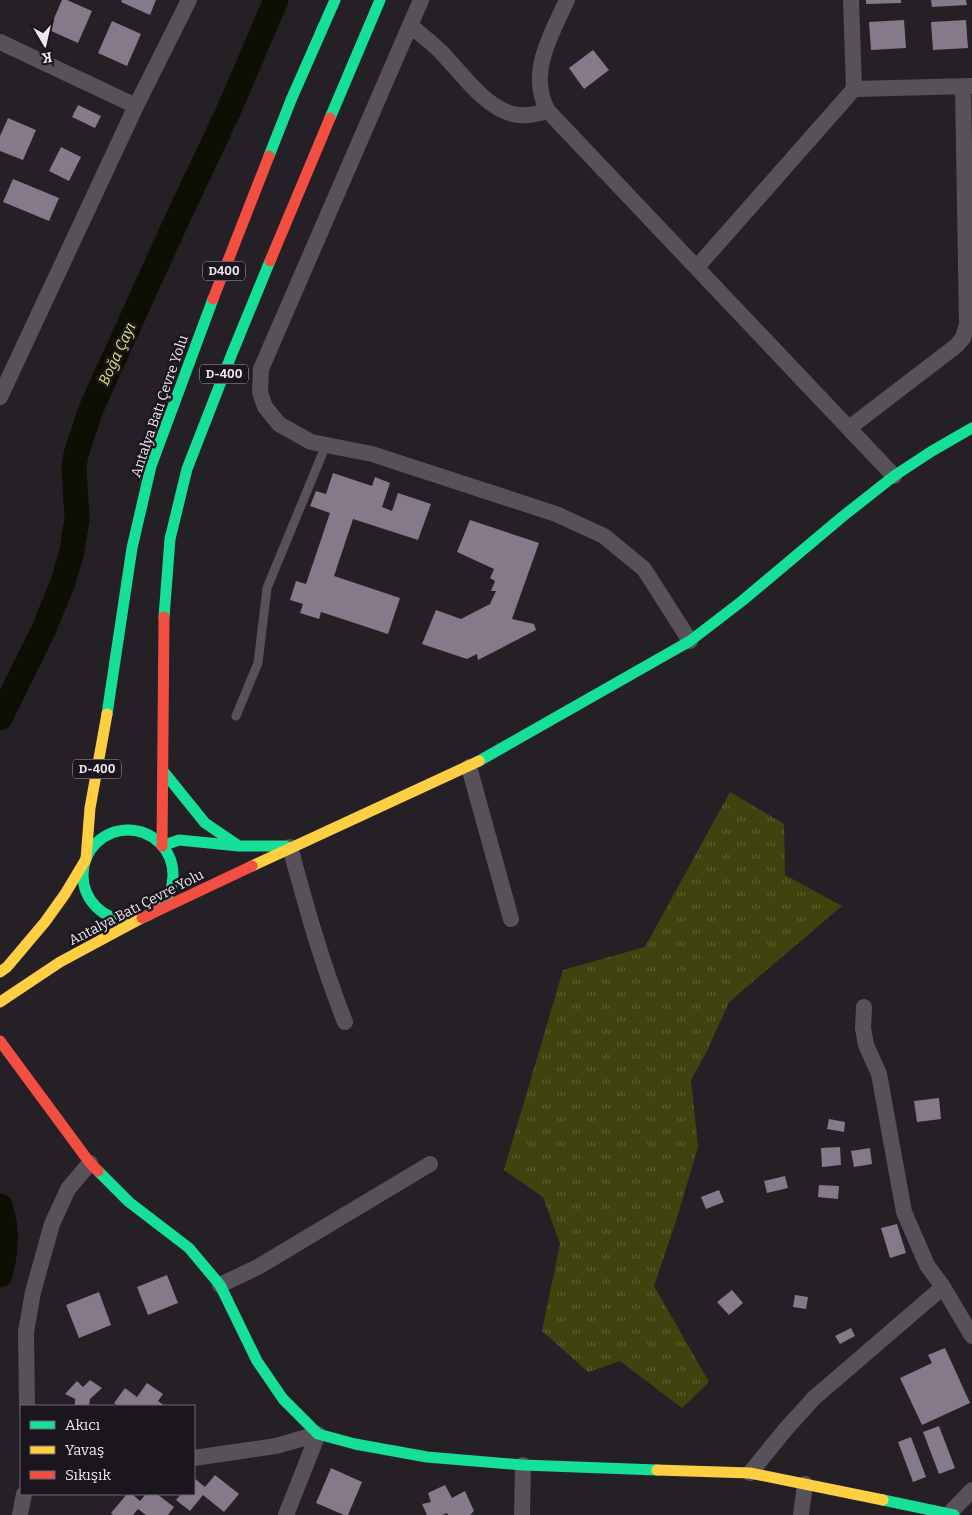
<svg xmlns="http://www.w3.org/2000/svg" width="972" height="1515" viewBox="0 0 972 1515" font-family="Bitter,serif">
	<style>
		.grass { fill: url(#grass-tufts) }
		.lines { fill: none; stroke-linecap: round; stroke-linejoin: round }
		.river { stroke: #0e0f03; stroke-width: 25 }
		.building { fill: #867a8a }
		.lane { stroke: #58515a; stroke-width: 9 }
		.street { stroke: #58515a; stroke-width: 16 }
		.fast { stroke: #16e098; stroke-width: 11 }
		.slow { stroke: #ffcf43; stroke-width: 11 }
		.jam { stroke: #f24e42; stroke-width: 11 }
		.labels { text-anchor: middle; stroke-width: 5; stroke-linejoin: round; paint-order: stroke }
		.shield { fill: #1b151d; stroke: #ada8af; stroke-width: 1 }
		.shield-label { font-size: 12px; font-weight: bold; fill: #ece7ed }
		.street-label { font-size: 14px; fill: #ece7ed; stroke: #1b151d }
		.water-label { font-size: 15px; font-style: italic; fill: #dfe774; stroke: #1b151d }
	</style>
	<defs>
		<pattern id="grass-tufts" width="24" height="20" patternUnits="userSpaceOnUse" patternTransform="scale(1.25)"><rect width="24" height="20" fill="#41430f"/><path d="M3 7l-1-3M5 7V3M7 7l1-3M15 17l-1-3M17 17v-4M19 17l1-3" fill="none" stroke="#5d5e32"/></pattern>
	</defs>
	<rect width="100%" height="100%" fill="#242025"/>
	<path class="grass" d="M730,792L784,824L785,875L842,906L729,1002L706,1053L691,1080L698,1147L676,1221L654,1286L709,1382L682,1408L620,1361L588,1372L542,1331L560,1244L543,1197L504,1170L563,970L645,947Z"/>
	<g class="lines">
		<path class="river" d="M0,718L43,631L63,582L72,551L77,519L74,468L76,454L91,409L175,224L228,112L276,0
			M0,1206C8,1228 6,1252 0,1275"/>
	</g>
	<path class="building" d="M62,0H67L92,11L78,43L49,30Z
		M122,0H156L150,15L121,2Z
		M866,0H901V3L866,4Z
		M931,0H966L967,5L932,7Z
		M904,20L906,48L871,50L869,22Z
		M966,20L968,48L933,50L931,22Z
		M112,21L141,34L127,66L98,53Z
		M593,50L609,70L584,89L569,68Z
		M78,105L101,116L95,128L72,117Z
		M8,118L36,130L23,160L0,151V136Z
		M61,147L81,157L69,181L49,171Z
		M13,179L59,198L49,221L3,202Z
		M333,473L372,486L375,477L390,483L382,507L392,511L398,493L431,504L418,540L353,519L334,576L400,598L388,634L321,612L319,619L300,613L303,604L290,600L296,581L306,584L330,513L310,506L316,491L326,494Z
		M470,520L539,543L512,619L534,624L536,630L478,660L477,654L467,659L422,644L436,610L461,619L490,604L496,591H491L495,581L490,578L494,569L457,552Z
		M939,1098L941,1119L917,1122L914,1101Z
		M829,1119L845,1122L844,1132L827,1129Z
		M840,1147L841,1165L822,1167L821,1148Z
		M870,1148L872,1164L854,1167L851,1151Z
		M785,1176L788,1188L767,1193L764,1181Z
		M819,1185L839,1186L838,1199L818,1197Z
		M719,1190L724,1202L706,1209L701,1197Z
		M897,1224L906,1253L890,1258L881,1228Z
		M167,1275L178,1303L148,1315L137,1287Z
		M732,1290L743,1303L729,1315L717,1302Z
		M99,1292L111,1325L79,1338L66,1305Z
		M795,1295L808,1297L806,1309L793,1307Z
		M851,1328L855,1336L840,1344L835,1336Z
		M945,1348L970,1403L922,1425L900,1378L932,1363L928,1355Z
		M90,1380L102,1388L90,1399L89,1406H75V1399L65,1394L77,1381L83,1387Z
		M147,1383L163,1394L158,1401L165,1406H119L114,1403L125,1388L137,1397Z
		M939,1426L955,1468L939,1474L923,1432Z
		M911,1437L926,1477L913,1482L898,1442Z
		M331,1468L362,1482L348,1515H344L316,1503Z
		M215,1475L239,1494L224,1512L203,1495L190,1511L176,1500L181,1494H194V1478L205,1487Z
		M445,1485L452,1498L465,1491L474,1511L470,1515H448L447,1513L442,1515H427L422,1504L431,1502L428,1493Z
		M127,1494H132L140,1501L146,1494H157L174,1507L168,1515H146L138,1509L133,1515H113L111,1513Z"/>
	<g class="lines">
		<path class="lane" d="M236,716L258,663L267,588L326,445"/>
		<path class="street" d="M421,0L261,369L260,392L265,407L279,424L311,442L372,454L556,514L604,536L644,569L690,641
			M567,0C551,35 527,74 548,111L894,476
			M410,25C420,34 431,42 440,51C460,71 484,107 513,114C524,117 536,114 548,111
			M0,42L136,106
			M854,89L972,86
			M697,267L854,89L851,0
			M0,397L136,106L189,0
			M849,428L956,346L963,338L967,324L963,86
			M469,767L511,919
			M290,847C306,906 322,964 345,1022
			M220,1285L258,1267L430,1164
			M943,1287L972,1336
			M27,1406L26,1332L33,1292L52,1224L68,1189L90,1163
			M194,1458L276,1446L318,1434
			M750,1473L785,1430L814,1398L943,1287L927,1265L904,1212L879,1074L866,1045L863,1028L864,1007
			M949,1514L972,1490
			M20,1515L24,1494
			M286,1515L318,1434
			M522,1515L523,1465
			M801,1515L805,1484"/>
		<path class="fast" d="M330,118L380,0
			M269,156L291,100L335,0
			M164,617L170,539L187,469L231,356L270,261
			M107,714L132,548L151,466L213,299
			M479,761L690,641L742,601L842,517L894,476L932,451L972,428
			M163,771L205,823L239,846
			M83 875a45 45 0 1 1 90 0a45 45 0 1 1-90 0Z
			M162,846L179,840L239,846H286
			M98,1171L129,1202L189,1248L220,1285L257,1361L283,1399L318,1434L355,1444L427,1457L523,1465L657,1470
			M883,1500L954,1515"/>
		<path class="slow" d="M252,866L479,761
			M0,972L7,967L45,922L65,894L86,859L90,808L107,714
			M0,1002L60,962L140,919
			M657,1470L750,1473L883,1500"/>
		<path class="jam" d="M270,261L330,118
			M213,299L269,156
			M162,846L164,617
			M142,918L252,866
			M0,1041L90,1163L98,1171"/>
	</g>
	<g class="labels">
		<g class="shield">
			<rect x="203" y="261.5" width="42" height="19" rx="4"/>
			<rect x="200" y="364.5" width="48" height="19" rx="4"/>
			<rect x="73" y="759.5" width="48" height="19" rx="4"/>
		</g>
		<g class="shield-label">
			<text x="224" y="275">D400</text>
			<text x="224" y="378">D-400</text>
			<text x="97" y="773">D-400</text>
		</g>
		<g class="street-label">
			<text transform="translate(159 406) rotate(-71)" y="5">Antalya Batı Çevre Yolu</text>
			<text transform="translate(136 907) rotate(-27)" y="5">Antalya Batı Çevre Yolu</text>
		</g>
		<g class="water-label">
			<text transform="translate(117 354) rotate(-65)" y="5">Boğa Çayı</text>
		</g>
	</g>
	<rect x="20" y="1405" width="175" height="90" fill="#1b151d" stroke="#6f6970"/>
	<rect x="30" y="1421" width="25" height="8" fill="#16e098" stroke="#6f6970"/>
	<text x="65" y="1430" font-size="15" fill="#ece7ed">Akıcı</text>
	<rect x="30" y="1446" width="25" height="8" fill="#ffcf43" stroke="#6f6970"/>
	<text x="65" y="1455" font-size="15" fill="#ece7ed">Yavaş</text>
	<rect x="30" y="1471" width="25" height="8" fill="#f24e42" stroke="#6f6970"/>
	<text x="65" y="1480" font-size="15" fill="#ece7ed">Sıkışık</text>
	<g transform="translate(45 45) rotate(171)" stroke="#1b151d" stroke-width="4" paint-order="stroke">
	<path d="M0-4L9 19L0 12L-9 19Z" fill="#ece7ed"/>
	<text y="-8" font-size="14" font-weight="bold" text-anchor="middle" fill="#ece7ed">K</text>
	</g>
</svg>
